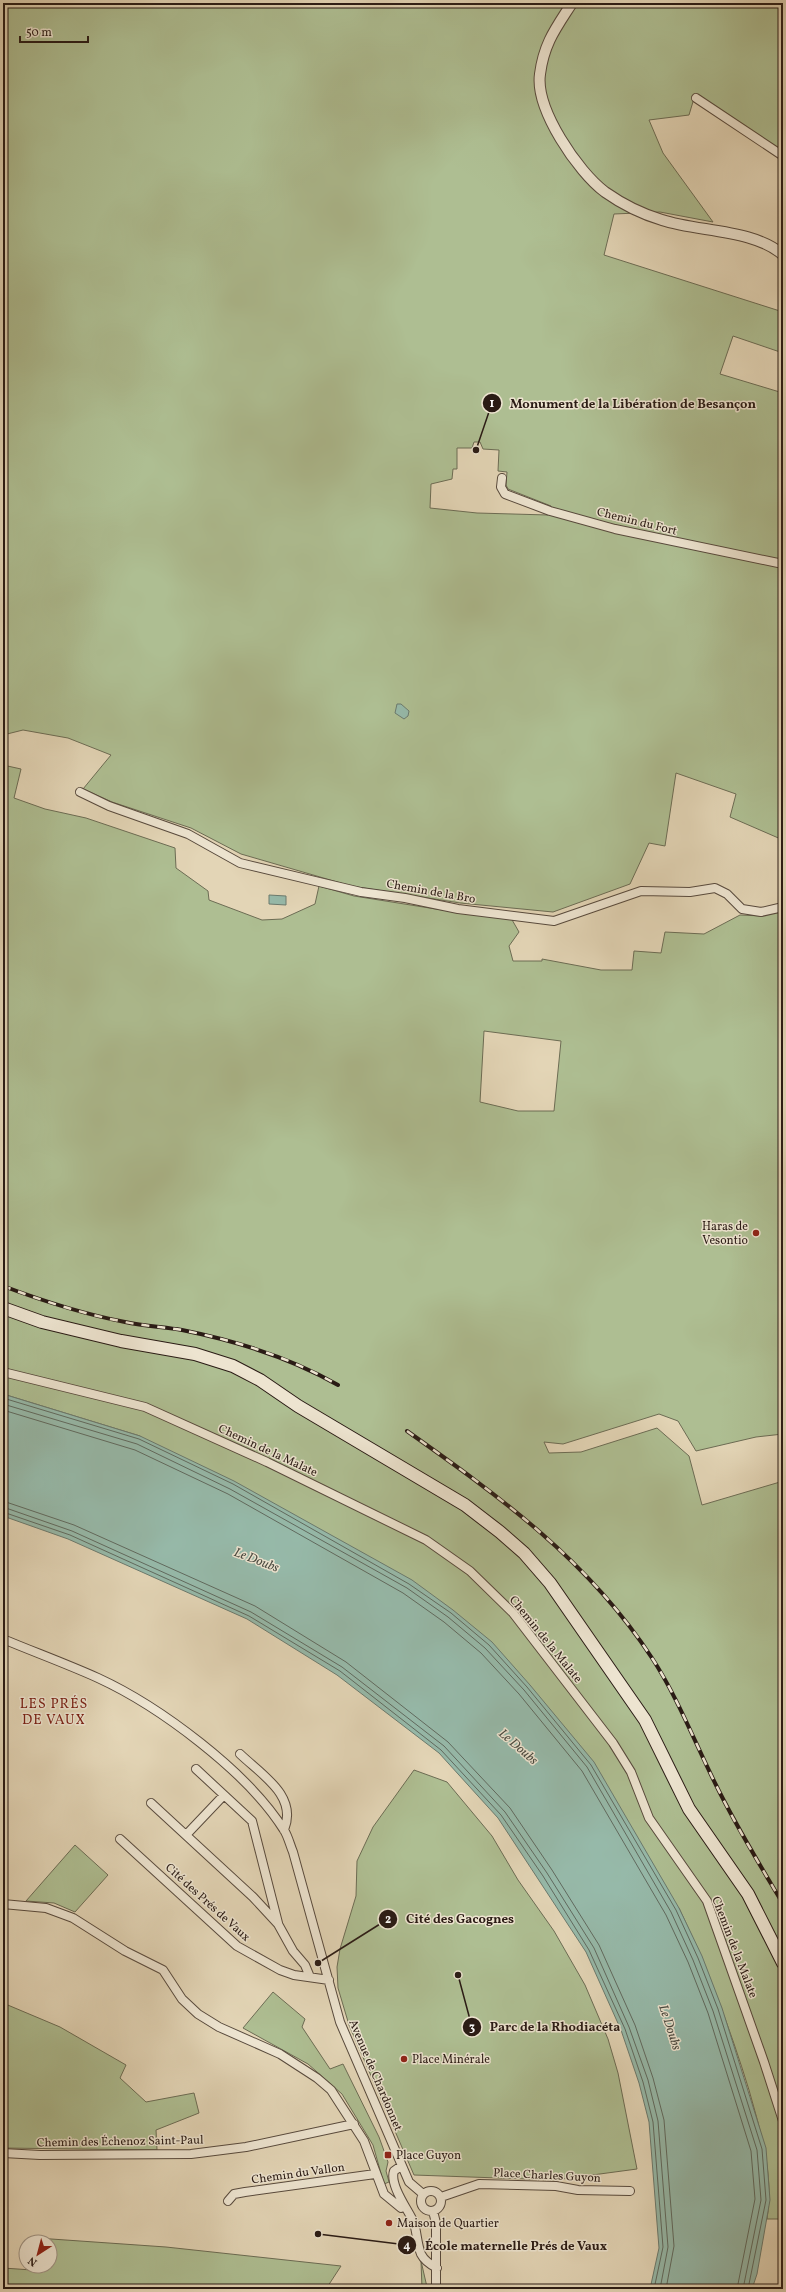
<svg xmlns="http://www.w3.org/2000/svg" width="786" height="2292" viewBox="0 0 786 2292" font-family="Vollkorn,serif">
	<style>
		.green { fill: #aebe92; stroke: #6c6c54; fill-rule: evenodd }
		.water { fill: #96b9a9; stroke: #6b7a6e }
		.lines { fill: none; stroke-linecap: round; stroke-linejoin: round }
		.shore { stroke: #606a5f; stroke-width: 1 }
		.minor-casing { stroke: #584a3d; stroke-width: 10 }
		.tertiary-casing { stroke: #584a3d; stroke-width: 12 }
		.secondary-casing { stroke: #2a1b15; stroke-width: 14 }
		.minor { stroke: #ede4d0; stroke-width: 8 }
		.tertiary { stroke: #ede4d0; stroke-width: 10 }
		.secondary { stroke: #ede4d0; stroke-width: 12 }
		.rail-casing { stroke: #2a1b15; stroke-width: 4 }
		.rail { stroke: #ede4d0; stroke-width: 2.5; stroke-dasharray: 8; stroke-linecap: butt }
		.poi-dot { fill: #8f2418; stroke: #ede4d0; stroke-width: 1.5 }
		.labels { text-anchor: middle; stroke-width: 3; stroke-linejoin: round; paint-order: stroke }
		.street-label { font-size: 12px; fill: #2a1b15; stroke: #ede4d0 }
		.poi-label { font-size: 12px; fill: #2a1b15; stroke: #ede4d0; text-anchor: start }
		.water-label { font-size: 13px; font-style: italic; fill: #4a4a41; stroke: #ede4d0 }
		.quarter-label { font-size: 14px; letter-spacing: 1px; fill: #7a1f14; stroke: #ede4d0 }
		.leader { fill: none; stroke: #2a1b15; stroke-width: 1.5 }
		.callout-dot { fill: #2a1b15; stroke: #ede4d0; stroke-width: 1.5 }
		.mark-label { font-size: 12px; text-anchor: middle; font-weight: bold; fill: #fff }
		.callout-label { font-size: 13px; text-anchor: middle; font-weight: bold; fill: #2a1b15; stroke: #ede4d0; stroke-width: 3; stroke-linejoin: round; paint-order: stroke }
	</style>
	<rect width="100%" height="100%" fill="#e3d5b6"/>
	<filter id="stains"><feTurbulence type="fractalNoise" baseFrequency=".005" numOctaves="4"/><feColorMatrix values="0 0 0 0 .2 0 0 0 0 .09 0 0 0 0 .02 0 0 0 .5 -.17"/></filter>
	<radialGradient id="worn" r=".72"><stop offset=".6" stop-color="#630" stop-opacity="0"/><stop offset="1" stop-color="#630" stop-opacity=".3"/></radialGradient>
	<path class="green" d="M3,3H783V151L695,95L689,115L649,120L663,153L713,222L660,212L614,214L604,255L783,312V353L733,336L720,374L783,393V840L730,817L736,794L676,773L665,846L649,843L630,884L553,912L460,903L351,886L241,854L191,828L112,802L83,789L111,755L68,738L23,730L3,735ZM474,442H480L483,449L499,450L498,471L507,472L506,485L508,489L551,506L548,515L477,513L430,508L431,484L452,479L453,469H457V448H472Z
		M3,765L21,769L14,798L45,809L86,818L175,848L176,868L208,891L209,900L262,920L282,919L315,904L319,886L354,896L461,913L511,918L519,932L509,946L513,961H542V959L601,970H632L634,951L661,953L665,932L704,934L740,915L762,916L783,908V1434L756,1437L696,1451L678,1421L659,1414L563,1444L544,1442L549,1453L581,1452L657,1428L689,1456L702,1505L780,1482V1477H783V2219H767C774,2174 761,2133 749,2090C730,2028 707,1967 679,1908L140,1436L3,1394ZM484,1031L561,1041L554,1111H518L480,1102Z
		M414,1770L447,1782L492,1836L518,1880L554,1931L585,1985L608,2039L618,2073L637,2169L555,2180L414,2175L349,2025L338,1988L337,1967L340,1949L356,1896L357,1861L373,1827Z
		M75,1845L108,1875L75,1912L54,1903L26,1901Z
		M273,1992L305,2019L302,2027L330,2069L343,2064L379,2137L388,2162L386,2171L389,2182L384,2184L373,2145L342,2094L308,2064L243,2028Z
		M3,2003L60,2027L126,2065L120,2078L146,2102L194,2093L199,2113L156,2130L157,2150L3,2148Z
		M37,2238L166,2247L341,2266L326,2289H3V2268L32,2270L33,2266H50V2242H37Z
		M421,2261L427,2287V2289H422Z"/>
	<path class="water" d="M397,704H401L409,711L408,716L404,719L395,713Z
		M269,895L286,896V905L269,904Z
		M3,1394L140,1436L234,1481L412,1580L453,1610L492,1642L530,1685L594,1762L679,1908L702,1956L722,2008L766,2148L770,2200L757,2274L752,2289H650L659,2248L649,2122L639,2083L621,2030L586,1952L498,1818L439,1753L337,1675L247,1619L68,1539L3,1516Z"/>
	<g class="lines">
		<path class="shore" d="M3,1398L139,1439L233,1484L409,1584L451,1613L489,1645L527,1687L591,1765L676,1910L698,1958L718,2009L762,2149L766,2200L748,2289
			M3,1404L137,1444L230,1489L407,1588L448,1617L485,1648L524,1690L587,1767L671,1912L693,1960L713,2011L757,2150L761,2200L743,2289
			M3,1410L135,1450L228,1494L403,1593L444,1622L481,1653L519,1694L582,1771L666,1915L688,1962L708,2013L751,2151L755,2199L737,2289
			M3,1501L74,1525L255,1606L346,1662L448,1742L510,1808L552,1870L599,1945L635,2025L653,2078L664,2120L674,2246L666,2289
			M3,1507L72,1531L251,1612L342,1667L444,1746L505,1812L547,1873L594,1948L629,2027L648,2080L658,2121L668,2247L660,2289
			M3,1512L70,1535L249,1616L340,1671L441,1750L501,1815L543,1876L589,1950L625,2029L643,2082L653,2122L663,2247L654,2289"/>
		<g class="minor-casing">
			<path id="minor" d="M696,98L783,156
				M502,478L501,487L505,494L550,511L615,529L783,564
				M80,792L109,806L188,834L240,863L361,892L405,898L458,909L554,921L641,891L690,892L715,888L727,894L742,909L761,912L783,907
				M3,1372L145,1407L267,1462L426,1540L470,1571L513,1613L613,1743L631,1772L649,1818L707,1901L764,2062L783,2121
				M3,1639C34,1652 67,1664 98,1678C159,1706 248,1772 284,1830C288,1836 290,1845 293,1852L340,2022L409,2182L423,2194
				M240,1754C262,1775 298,1796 284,1830
				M196,1769L252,1821L278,1923
				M151,1803L253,1897L278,1924L293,1951L305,1965L310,1977
				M186,1835L224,1795
				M120,1839L237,1946L280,1970L294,1975L329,1980
				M3,1904L46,1908L73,1918L125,1951L163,1970L182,1999L198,2014L219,2027L280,2054L317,2078L331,2090L364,2141L384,2194L401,2208L404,2206
				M3,2153L40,2155L191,2154L246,2147L354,2124
				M401,2166L394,2171C389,2185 409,2211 414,2223C417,2233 417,2244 421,2254C424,2260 431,2265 437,2268
				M421 2201a10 10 0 1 1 20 0a10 10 0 1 1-20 0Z
				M441,2197L479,2184L556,2186L578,2190L630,2191
				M228,2201L234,2194L245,2192L375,2174
				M433,2211L436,2223V2289"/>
		</g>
		<g class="tertiary-casing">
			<path id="tertiary" d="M572,3C556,28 544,43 540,74C535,109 578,172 605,192C622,204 642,214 662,220C698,232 754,229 783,255"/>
		</g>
		<g class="secondary-casing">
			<path id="secondary" d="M3,1308L42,1322L121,1341L195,1354L233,1366L260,1380L298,1406L465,1505L500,1532L524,1553L550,1583L645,1720L689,1809L748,1894L783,1963"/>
		</g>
		<use href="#minor" class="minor"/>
		<use href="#tertiary" class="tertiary"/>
		<use href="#secondary" class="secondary"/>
		<g class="rail-casing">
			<path id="rail" d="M3,1286C43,1301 83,1314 125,1322C144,1326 163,1327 182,1330C237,1341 289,1357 338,1385
				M407,1431C500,1497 588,1560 652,1658C678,1698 695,1743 716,1785C736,1826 760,1865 783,1904"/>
		</g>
		<use href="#rail" class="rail"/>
	</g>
	<g class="poi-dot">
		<circle cx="756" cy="1233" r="4"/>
		<circle cx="404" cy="2059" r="4"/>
		<rect x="384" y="2151" width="8" height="8" rx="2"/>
		<circle cx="389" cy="2223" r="4"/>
	</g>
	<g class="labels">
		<g class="street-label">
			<text transform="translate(637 521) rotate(14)" y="4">Chemin du Fort</text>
			<text transform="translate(431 891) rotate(10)" y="4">Chemin de la Bro</text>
			<text transform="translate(268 1450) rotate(25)" y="4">Chemin de la Malate</text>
			<text transform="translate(546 1639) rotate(51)" y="4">Chemin de la Malate</text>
			<text transform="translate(208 1902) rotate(42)" y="4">Cité des Prés de Vaux</text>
			<text transform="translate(735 1947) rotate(69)" y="4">Chemin de la Malate</text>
			<text transform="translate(376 2075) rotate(67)" y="4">Avenue de Chardonnet</text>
			<text transform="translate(120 2141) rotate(-1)" y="4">Chemin des Échenoz Saint-Paul</text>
			<text transform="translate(298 2173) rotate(-8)" y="4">Chemin du Vallon</text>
			<text transform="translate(547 2175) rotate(3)" y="4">Place Charles Guyon</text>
		</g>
		<g class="poi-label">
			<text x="748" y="1230" text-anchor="end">Haras de<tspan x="748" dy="14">Vesontio</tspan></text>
			<text x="412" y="2063">Place Minérale</text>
			<text x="396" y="2159">Place Guyon</text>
			<text x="397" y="2227">Maison de Quartier</text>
		</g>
		<g class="water-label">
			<text transform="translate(257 1559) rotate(21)" y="5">Le Doubs</text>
			<text transform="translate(519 1746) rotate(41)" y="5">Le Doubs</text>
			<text transform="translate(671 2027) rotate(72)" y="5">Le Doubs</text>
		</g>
		<g class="quarter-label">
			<text x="54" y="1708">LES PRÉS<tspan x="54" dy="16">DE VAUX</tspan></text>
		</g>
	</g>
	<path class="leader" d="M476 450L492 403M318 1963L388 1919M458 1975L472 2027M318 2234L407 2245"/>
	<g class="callout-dot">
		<circle cx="476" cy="450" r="4"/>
		<circle cx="318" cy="1963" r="4"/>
		<circle cx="458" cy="1975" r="4"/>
		<circle cx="318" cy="2234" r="4"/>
		<circle cx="492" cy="403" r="10"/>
		<circle cx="388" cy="1919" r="10"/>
		<circle cx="472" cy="2027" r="10"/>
		<circle cx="407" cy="2245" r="10"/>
	</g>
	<g class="mark-label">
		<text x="492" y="407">1</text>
		<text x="388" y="1923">2</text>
		<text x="472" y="2031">3</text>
		<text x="407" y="2249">4</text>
	</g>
	<g class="callout-label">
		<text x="633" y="408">Monument de la Libération de Besançon</text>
		<text x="460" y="1923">Cité des Gacognes</text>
		<text x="555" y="2031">Parc de la Rhodiacéta</text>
		<text x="516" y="2250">École maternelle Prés de Vaux</text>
	</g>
	<rect width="786" height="2292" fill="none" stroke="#e3d5b6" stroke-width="16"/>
	<rect x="4" y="4" width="778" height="2284" fill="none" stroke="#2a1b15" stroke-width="2"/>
	<rect x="8" y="8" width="770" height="2276" fill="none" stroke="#2a1b15"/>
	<g transform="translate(38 2254) rotate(216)"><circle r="19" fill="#ede4d0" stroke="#9f9485"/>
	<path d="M0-3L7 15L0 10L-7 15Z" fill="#8f2418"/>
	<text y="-6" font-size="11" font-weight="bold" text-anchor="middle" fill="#2a1b15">N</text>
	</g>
	<path d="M20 36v6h68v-6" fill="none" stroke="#2a1b15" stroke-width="2"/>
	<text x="26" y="36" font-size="12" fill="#2a1b15" stroke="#ede4d0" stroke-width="3" paint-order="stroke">50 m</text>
	<rect width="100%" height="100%" filter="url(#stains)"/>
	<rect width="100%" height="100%" fill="url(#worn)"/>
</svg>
